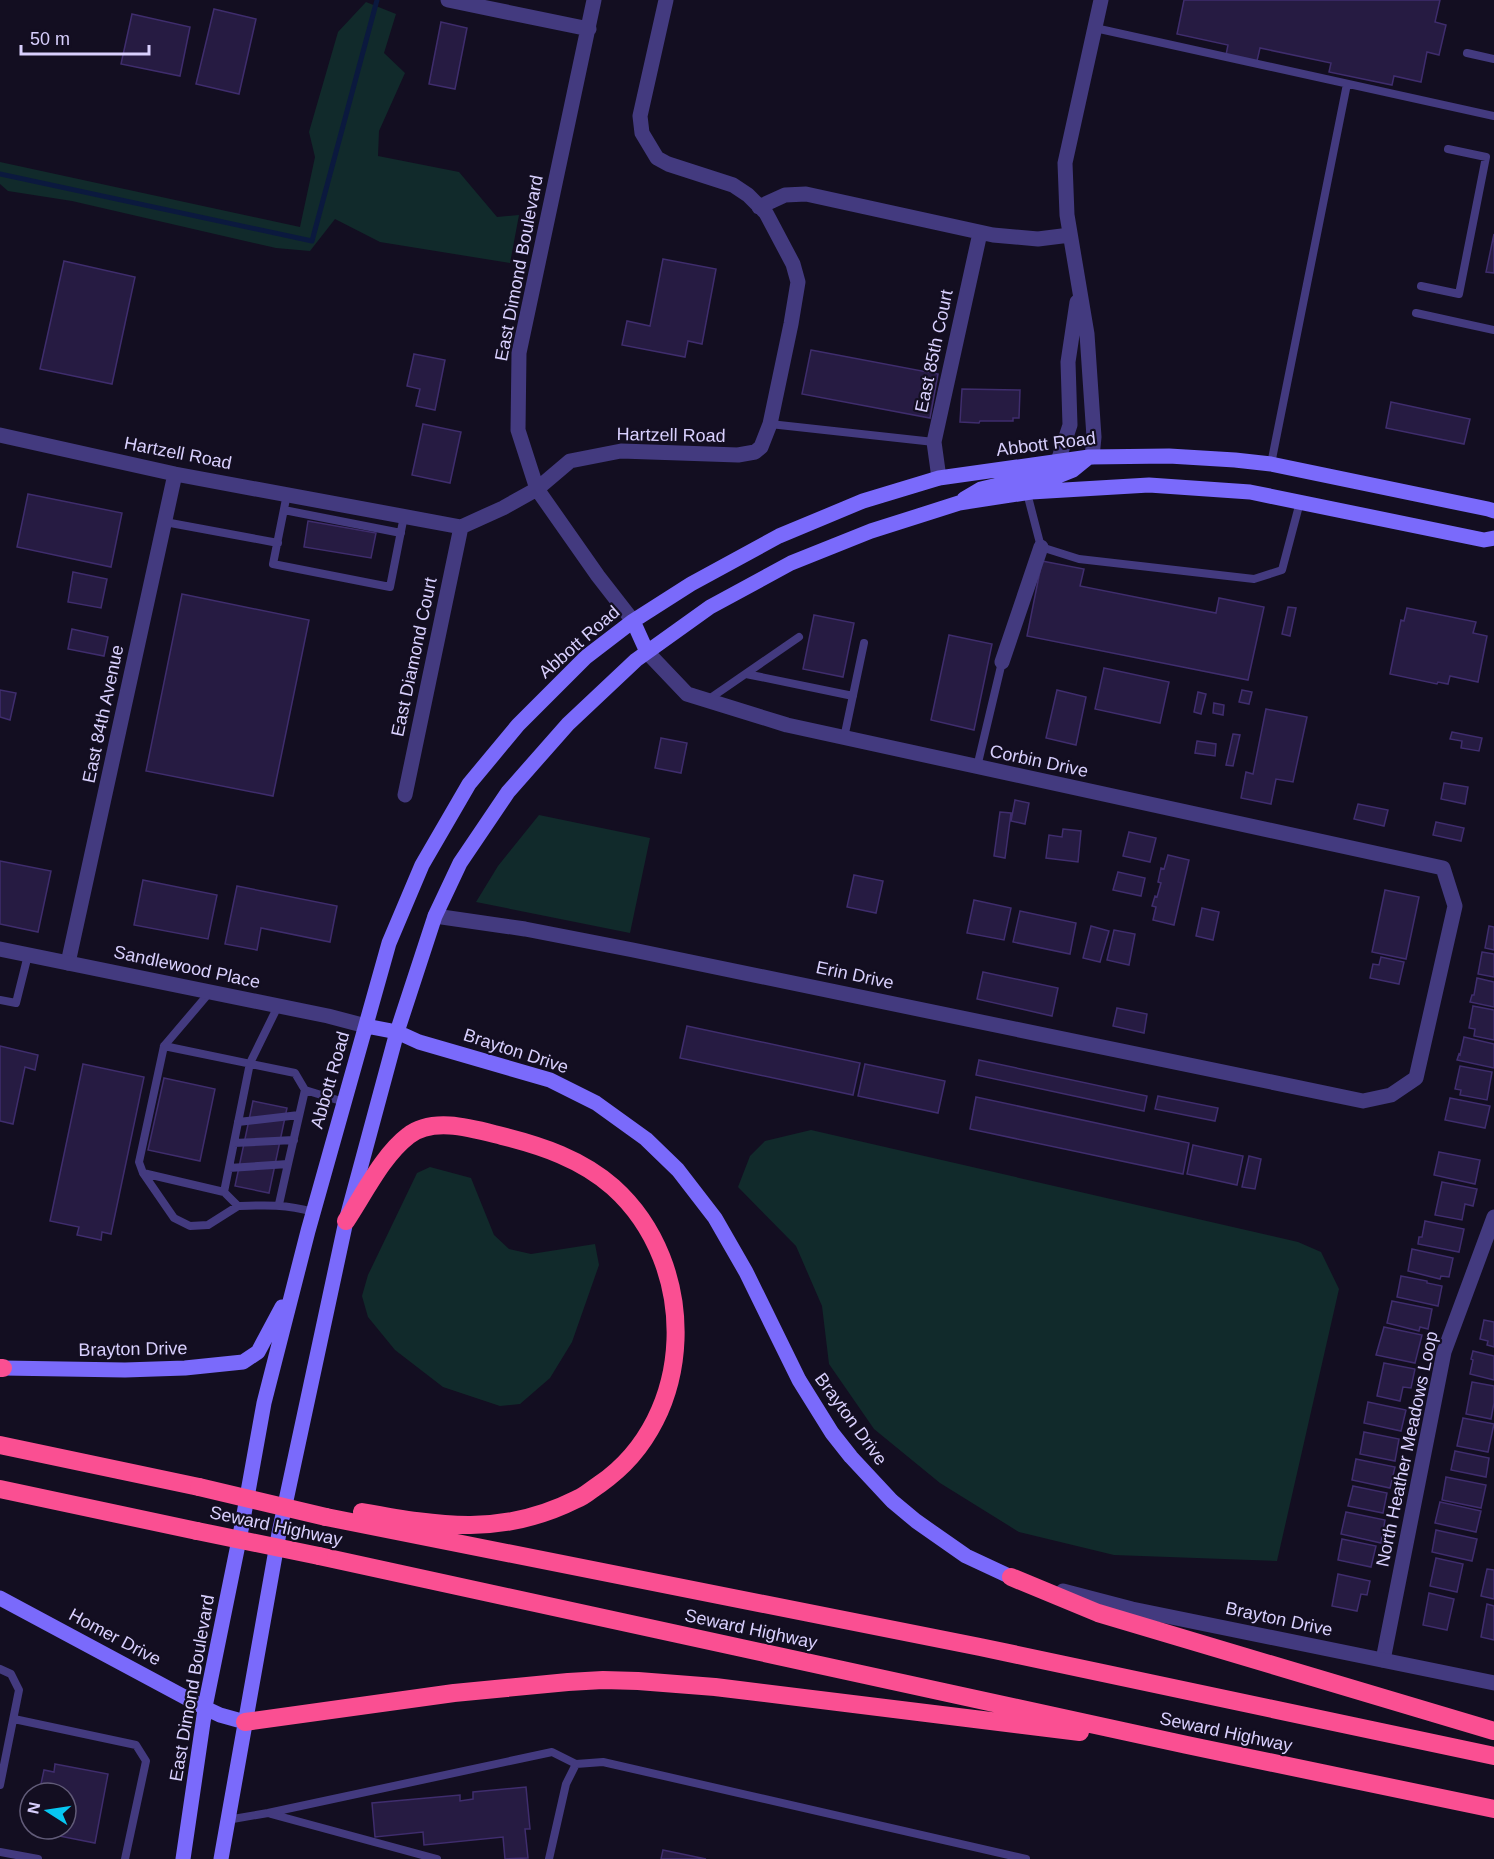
<svg xmlns="http://www.w3.org/2000/svg" width="1494" height="1859" viewBox="0 0 1494 1859" font-family="Helvetica,sans-serif">
	<style>
		.green { fill: #112a2b }
		.lines { fill: none; stroke-linecap: round; stroke-linejoin: round }
		.stream { stroke: #0b193e; stroke-width: 5 }
		.building { fill: #261b42; stroke: #3f2d6d; stroke-width: 1.5 }
		.service { stroke: #433a7f; stroke-width: 8 }
		.minor { stroke: #433a7f; stroke-width: 15 }
		.tertiary { stroke: #433a7f; stroke-width: 15 }
		.secondary { stroke: #7a6afb; stroke-width: 15 }
		.motorway { stroke: #fa4f92; stroke-width: 18 }
		.motorway-bridge { stroke: #fa4f92; stroke-width: 18 }
		.labels { text-anchor: middle; stroke-width: 4.5; stroke-linejoin: round; paint-order: stroke }
		.street-label { font-size: 18px; fill: #d9d0fe; stroke: #130e21 }
	</style>
	<rect width="100%" height="100%" fill="#130e21"/>
	<path class="green" d="M366,2L396,14L384,53L405,73L379,131L378,156L459,172L497,217L519,215L510,263L380,242L335,219L310,251L276,248L72,201L8,191L0,184V162L300,227L315,157L309,132L338,32Z
		M539,815L650,838L630,933L476,902L498,866Z
		M811,1130L1298,1242L1321,1252L1339,1289L1277,1561L1114,1555L1019,1532L940,1483L874,1429L829,1364L822,1306L796,1246L738,1187L750,1156L765,1141Z
		M430,1167L471,1178L494,1235L509,1249L531,1254L595,1244L599,1265L572,1342L550,1378L520,1404L500,1406L443,1387L395,1350L368,1317L362,1296L368,1275L417,1173Z"/>
	<g class="lines">
		<path class="stream" d="M0,174L312,241L377,0"/>
	</g>
	<path class="building" d="M1184,0H1440L1435,22L1446,25L1439,55L1427,52L1421,82L1394,76L1392,85L1329,72L1331,63L1260,48L1257,61L1226,55L1228,45L1177,34Z
		M214,9L256,19L239,94L196,84Z
		M132,14L190,27L180,76L121,64Z
		M441,22L467,28L455,89L429,84Z
		M1494,234V273L1486,272Z
		M663,259L716,269L702,344L688,341L685,357L622,345L627,321L650,326Z
		M64,261L135,277L112,384L40,369Z
		M811,350L938,374L930,418L802,394Z
		M414,354L445,360L435,410L416,406L420,389L407,386Z
		M962,389L1020,390L1019,418H1013V421H980L979,423L960,422Z
		M1391,402L1470,419L1464,444L1386,428Z
		M423,424L461,432L450,483L412,475Z
		M28,494L122,513L111,567L17,547Z
		M308,521L376,533L371,558L304,547Z
		M1042,561L1084,569L1080,586L1216,613L1219,598L1264,607L1248,680L1027,636Z
		M73,572L107,579L101,608L68,602Z
		M182,594L309,620L273,796L146,771Z
		M1288,607L1296,608L1290,636L1282,634Z
		M1407,608L1476,622L1473,633L1487,636L1478,682L1450,676L1448,684L1438,682L1437,684L1390,674L1401,620L1404,621Z
		M814,615L854,623L843,677L803,669Z
		M72,629L108,637L104,656L68,649Z
		M949,635L992,644L974,730L931,720Z
		M1104,668L1169,682L1160,723L1095,709Z
		M0,690L16,693L10,720L0,717Z
		M1057,690L1086,697L1076,745L1046,738Z
		M1242,690L1252,692L1249,704L1239,702Z
		M1198,692L1206,694L1201,714L1194,712Z
		M1214,703L1224,705L1223,715L1213,713Z
		M1266,709L1307,717L1293,782L1276,779L1271,804L1241,798L1246,772L1253,774Z
		M1452,732L1482,738L1479,751L1461,748L1462,741L1450,739Z
		M1233,734L1240,735L1233,766L1226,765Z
		M661,738L687,743L681,773L655,768Z
		M1197,741L1216,744L1215,756L1195,753Z
		M1444,783L1468,787L1465,804L1441,799Z
		M1015,800L1029,803L1025,824L1011,821Z
		M1358,804L1388,810L1384,826L1354,819Z
		M1000,812L1011,813L1005,858L994,856Z
		M1436,822L1464,828L1461,841L1433,835Z
		M1063,829L1081,831L1078,862L1046,858L1049,835L1062,837Z
		M1129,832L1156,838L1150,862L1123,856Z
		M1168,855L1189,860L1174,925L1153,920L1156,907L1152,906L1155,896L1157,897L1161,883L1158,882L1161,868L1164,869Z
		M0,861L51,871L38,932L0,924Z
		M1118,872L1145,878L1141,896L1113,890Z
		M854,875L883,881L876,913L847,907Z
		M143,880L217,895L208,939L134,925Z
		M237,886L337,906L330,942L261,928L257,950L225,944Z
		M1385,890L1419,897L1406,959L1372,952Z
		M974,900L1011,908L1004,940L967,933Z
		M1202,908L1219,912L1213,940L1196,936Z
		M1020,911L1076,923L1070,954L1013,942Z
		M1091,926L1109,931L1100,962L1083,958Z
		M1489,926L1494,927V950L1485,948Z
		M1114,930L1135,934L1129,965L1107,960Z
		M1482,952L1494,954V977L1478,974Z
		M1381,957L1404,962L1399,984L1370,978L1373,964L1379,965Z
		M983,972L1058,988L1052,1016L977,999Z
		M1477,978L1494,982V1007L1470,1002L1472,995H1474Z
		M1473,1006L1494,1010V1040L1474,1036L1475,1029L1469,1028Z
		M1117,1008L1147,1014L1144,1033L1113,1026Z
		M687,1026L860,1063L853,1095L680,1058Z
		M1464,1037L1494,1044V1068L1457,1060L1459,1054L1460,1055Z
		M0,1046L38,1055L35,1070L25,1067L13,1124L0,1121Z
		M979,1060L1147,1096L1144,1111L976,1075Z
		M83,1064L144,1077L111,1234L102,1232L101,1240L77,1235L79,1227L50,1221Z
		M865,1064L945,1081L938,1113L858,1096Z
		M1460,1066L1492,1072L1487,1100L1460,1095L1461,1090L1455,1089Z
		M164,1078L215,1089L200,1161L148,1150Z
		M1158,1096L1218,1108L1215,1121L1155,1109Z
		M976,1097L1189,1143L1183,1174L970,1129Z
		M1450,1098L1490,1106L1485,1128L1445,1120Z
		M253,1101L287,1108L269,1193L235,1186Z
		M1193,1145L1243,1156L1237,1185L1187,1174Z
		M1439,1152L1480,1160L1475,1184L1434,1175Z
		M1249,1156L1261,1159L1255,1189L1242,1187Z
		M1442,1182L1477,1189L1473,1206L1465,1204L1462,1220L1435,1215Z
		M1425,1221L1464,1229L1459,1252L1418,1244L1419,1237H1422Z
		M1412,1249L1453,1258L1449,1277L1441,1276L1440,1279L1408,1271Z
		M1401,1276L1427,1281V1283L1442,1286L1438,1306L1397,1297Z
		M1392,1301L1432,1309L1428,1329L1420,1327L1419,1331L1387,1323Z
		M1484,1320L1494,1322V1347L1487,1345L1488,1341L1480,1339Z
		M1384,1327L1422,1335L1415,1363L1376,1355Z
		M1473,1351L1494,1356V1380L1470,1374L1473,1360L1471,1359Z
		M1384,1363L1415,1369L1411,1388L1403,1387L1400,1401L1377,1396Z
		M1472,1382L1494,1386V1403L1491,1419L1466,1414Z
		M1368,1402L1406,1410L1401,1431L1364,1423Z
		M1463,1418L1494,1424L1488,1452L1457,1446Z
		M1364,1432L1399,1439L1395,1461L1360,1454Z
		M1455,1451L1489,1458L1486,1477L1451,1470Z
		M1356,1459L1395,1467L1390,1488L1352,1480Z
		M1446,1477L1486,1485L1481,1508L1442,1500Z
		M1353,1486L1387,1493L1383,1513L1348,1506Z
		M1440,1502L1481,1511L1476,1532L1435,1523Z
		M1346,1512L1385,1520L1381,1543L1341,1534Z
		M1436,1530L1477,1539L1472,1561L1432,1552Z
		M1342,1539L1376,1546L1371,1567L1338,1560Z
		M1436,1558L1463,1564L1457,1592L1430,1586Z
		M1487,1569L1494,1570V1599L1481,1596Z
		M1338,1574L1370,1581L1367,1595L1361,1594L1357,1611L1332,1606Z
		M1429,1593L1454,1599L1447,1630L1423,1625Z
		M1487,1604L1494,1606V1640L1481,1637Z
		M55,1764L108,1774L95,1843L59,1836L60,1829H66V1793H39L44,1770L54,1772Z
		M526,1787L530,1829H525L528,1858L505,1859L503,1837L424,1845L423,1832L375,1837L372,1803L460,1795V1801L473,1799V1792Z
		M663,1850L706,1859H661Z"/>
	<g class="lines">
		<path class="service" d="M1095,28L1494,116
			M1467,53L1494,59
			M1421,286L1459,294L1486,157L1448,149
			M1416,313L1494,330
			M770,424L934,442
			M1271,464L1347,84
			M1027,493L1041,547L1079,559L1254,579L1282,570L1300,502
			M287,494L273,564L390,587L404,516
			M284,510L401,533
			M165,522L278,543
			M746,674L853,696
			M709,699L799,637
			M844,738L864,643
			M977,767L1002,662
			M0,1000L16,1003L28,955
			M164,1046L210,992
			M238,1122L299,1115
			M234,1143L294,1140
			M288,1164L305,1090
			M229,1168L288,1164L279,1204
			M143,1173L174,1218L190,1226L208,1225L238,1206
			M224,1192L250,1063L278,1006
			M313,1212C286,1204 265,1205 238,1206L224,1192L143,1173L139,1162L164,1046L295,1073L305,1090L344,1102
			M0,1669L11,1674L19,1690L0,1785
			M14,1719L136,1745L146,1761L125,1859
			M271,1814L437,1859
			M227,1820L268,1813L552,1752L576,1764
			M0,1852L38,1859
			M549,1859L566,1784L576,1764L603,1762L1026,1859"/>
		<path class="minor" d="M448,0L589,29
			M594,0L519,353L518,430L537,489L598,576L633,621
			M759,207L785,195L806,194L993,235L1038,239L1070,235
			M0,435L175,474L461,527L503,508L537,489L570,461L621,451L738,455L755,452L761,447L770,424L791,324L798,282L793,264L766,213L748,195L733,185L668,164L657,158L642,133L640,116L666,0
			M1092,457L1094,437L1087,334L1067,215L1065,163L1101,0
			M1058,461L1070,425L1068,362L1077,302
			M939,478L934,442L980,233
			M1002,662L1041,547
			M405,795L461,527
			M435,916L525,929L633,950L1363,1101L1391,1095L1416,1078L1455,906L1443,868L787,725L687,694L647,652
			M68,963L175,474
			M1383,1660L1444,1352L1494,1217"/>
		<path class="tertiary" d="M0,949L328,1016L366,1026
			M1063,1591L1132,1609L1494,1683"/>
		<path class="secondary" d="M964,499L981,489L1006,483L1058,476L1073,470L1089,457
			M633,621L647,652
			M366,1026L397,1032L419,1042L550,1080L596,1103L646,1139L678,1170L715,1218L746,1272L799,1380L832,1433L851,1457L892,1501L916,1521L966,1556L1011,1577
			M3,1368L125,1370L185,1368L243,1362L258,1352L282,1307
			M0,1598L205,1708L220,1715L245,1722
			M183,1859L206,1702L242,1525L264,1403L308,1231L389,943L422,865L469,784L518,725L586,657L633,621L691,584L779,536L863,501L939,478L1089,457L1169,456L1235,460L1271,464L1488,509L1494,511
			M221,1859L279,1533L346,1221L397,1032L435,916L460,863L508,792L568,724L636,660L710,607L791,563L871,531L959,503L1031,492L1149,485L1250,492L1484,540L1494,538"/>
		<path class="motorway" d="M346,1221C364,1194 383,1155 408,1136C433,1116 474,1129 502,1136C542,1146 581,1159 613,1187C700,1265 697,1417 600,1484C592,1489 585,1496 577,1499C502,1537 440,1526 362,1512
			M0,1368H3
			M0,1445L199,1487
			M0,1489L197,1531
			M326,1517L980,1647L1494,1756
			M319,1556L1187,1745L1494,1809
			M1011,1577L1098,1613L1494,1731
			M245,1722L454,1693L568,1682L603,1680L638,1681L715,1687L1080,1732"/>
		<path class="motorway-bridge" d="M199,1487L326,1517
			M197,1531L319,1556"/>
	</g>
	<g class="labels">
		<g class="street-label">
			<text transform="translate(519 268) rotate(-79)" y="6">East Dimond Boulevard</text>
			<text transform="translate(934 351) rotate(-78)" y="6">East 85th Court</text>
			<text transform="translate(671 435) rotate(1)" y="6">Hartzell Road</text>
			<text transform="translate(1046 444) rotate(-7)" y="6">Abbott Road</text>
			<text transform="translate(178 453) rotate(11)" y="6">Hartzell Road</text>
			<text transform="translate(579 642) rotate(-41)" y="6">Abbott Road</text>
			<text transform="translate(414 657) rotate(-78)" y="6">East Diamond Court</text>
			<text transform="translate(103 714) rotate(-78)" y="6">East 84th Avenue</text>
			<text transform="translate(1039 761) rotate(12)" y="6">Corbin Drive</text>
			<text transform="translate(187 967) rotate(12)" y="6">Sandlewood Place</text>
			<text transform="translate(855 975) rotate(12)" y="6">Erin Drive</text>
			<text transform="translate(516 1051) rotate(18)" y="6">Brayton Drive</text>
			<text transform="translate(330 1080) rotate(-74)" y="6">Abbott Road</text>
			<text transform="translate(133 1349) rotate(-1)" y="6">Brayton Drive</text>
			<text transform="translate(851 1419) rotate(54)" y="6">Brayton Drive</text>
			<text transform="translate(1407 1449) rotate(-78)" y="6">North Heather Meadows Loop</text>
			<text transform="translate(276 1526) rotate(12)" y="6">Seward Highway</text>
			<text transform="translate(1279 1619) rotate(12)" y="6">Brayton Drive</text>
			<text transform="translate(751 1629) rotate(12)" y="6">Seward Highway</text>
			<text transform="translate(115 1637) rotate(28)" y="6">Homer Drive</text>
			<text transform="translate(192 1688) rotate(-80)" y="6">East Dimond Boulevard</text>
			<text transform="translate(1226 1732) rotate(12)" y="6">Seward Highway</text>
		</g>
	</g>
	<g transform="translate(48 1811) rotate(282)"><circle r="28" fill="#130e21" stroke="#625c79" stroke-width="1.5"/>
	<path d="M0-4.5L10 22L0 15L-10 22Z" fill="#07c7f2"/>
	<text y="-9" font-size="16" font-weight="bold" text-anchor="middle" fill="#d9d0fe">N</text>
	</g>
	<path d="M21 45v9h128v-9" fill="none" stroke="#d9d0fe" stroke-width="3"/>
	<text x="30" y="45" font-size="18" fill="#d9d0fe" stroke="#130e21" stroke-width="4.5" paint-order="stroke">50 m</text>
</svg>
